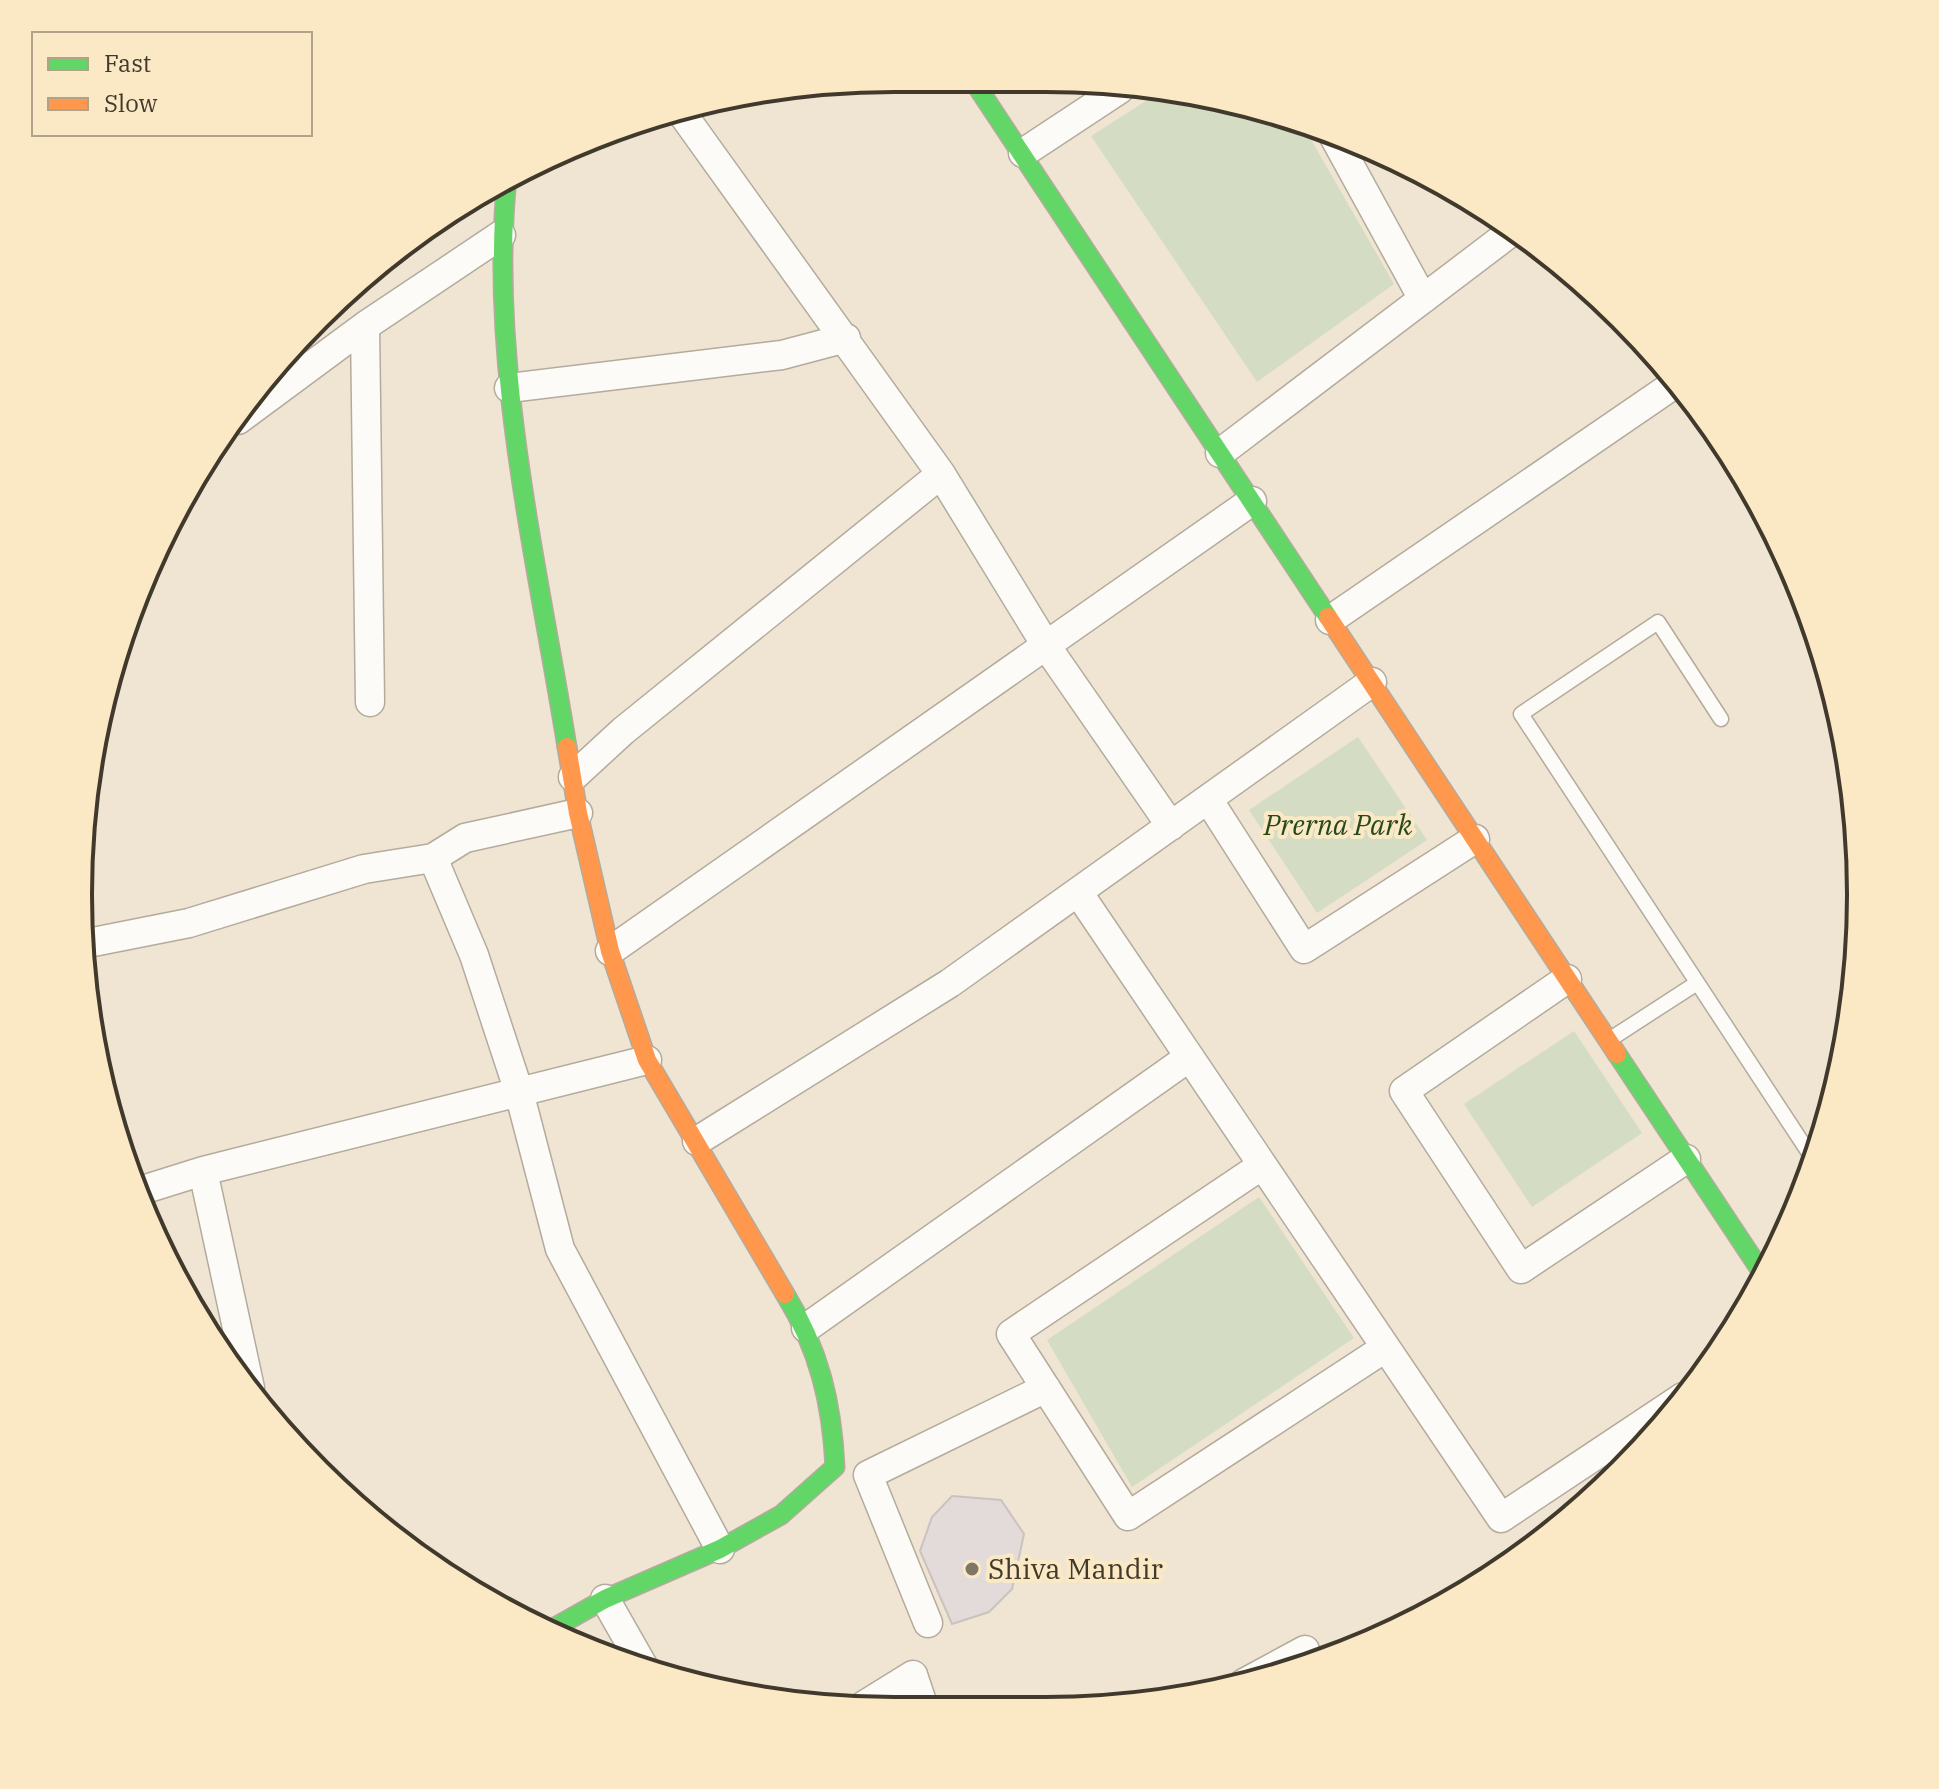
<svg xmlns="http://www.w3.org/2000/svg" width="1939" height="1789" viewBox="0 0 1939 1789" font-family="'IBM Plex Serif',serif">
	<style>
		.green { fill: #d4dcc4 }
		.building { fill: #e3dbd9; stroke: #cbc2c0; stroke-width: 2 }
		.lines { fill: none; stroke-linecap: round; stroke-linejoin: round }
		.lane-casing { stroke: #b3ab9d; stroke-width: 17 }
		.street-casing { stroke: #b3ab9d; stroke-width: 31 }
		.fast-casing { stroke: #b3ab9d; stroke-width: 21 }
		.slow-casing { stroke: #b3ab9d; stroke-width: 21 }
		.lane { stroke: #fdfbf8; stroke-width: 14 }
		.street { stroke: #fdfbf8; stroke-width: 28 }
		.fast { stroke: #63d668; stroke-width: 18 }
		.slow { stroke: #ff974d; stroke-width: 18 }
		.poi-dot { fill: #7e7666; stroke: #fbe9c6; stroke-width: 3 }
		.labels { text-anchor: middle; stroke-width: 8; stroke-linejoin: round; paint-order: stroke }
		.park-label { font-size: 28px; font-style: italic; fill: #25491b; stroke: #fbe9c6 }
		.poi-label { font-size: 28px; fill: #413a2c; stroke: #fbe9c6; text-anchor: start }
		.rim { fill: none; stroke: #413a2c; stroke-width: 4 }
	</style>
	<rect width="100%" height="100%" fill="#efe5d2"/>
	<path class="green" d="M1160,92L1204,94L1302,124L1394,284L1257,382L1091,136Z
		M1358,737L1427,840L1317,913L1249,810Z
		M1574,1031L1642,1133L1532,1207L1464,1104Z
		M1259,1197L1354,1338L1132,1487L1047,1340Z"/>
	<path class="building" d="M952,1496L1001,1500L1024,1534L1012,1589L989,1612L952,1624L920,1551L932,1517Z"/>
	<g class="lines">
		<g class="lane-casing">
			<path id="lane" d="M1721,719L1658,622L1521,714L1813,1159
				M1612,1038L1697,983"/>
		</g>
		<g class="street-casing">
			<path id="street" d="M681,112L941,474L1047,647L1171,826
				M1332,133L1423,299
				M1023,153L1120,89
				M365,326L370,702
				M509,388L782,355L846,338
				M238,420L365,326L501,235
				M1220,453L1515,229
				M1330,620L1676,383
				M573,777L623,731L941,474
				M1208,799L1304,949L1475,839
				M433,858L474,955L519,1092L560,1249L720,1549
				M1078,892L1501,1518L1683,1397
				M83,944L189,923L364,869L433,858L465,838L578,813
				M610,951L1252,501
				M1567,979L1404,1091L1521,1269L1686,1159
				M697,1141L950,983L1372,682
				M1261,1166L1011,1334L1128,1516L1385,1348
				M136,1192L203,1171
				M806,1328L1188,1058
				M250,1388L203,1171L647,1060
				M605,1599L646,1671
				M928,1623L868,1475L1046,1388
				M1244,1683L1305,1650
				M863,1706L913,1675L924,1708"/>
		</g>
		<g class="fast-casing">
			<path id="fast" d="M974,82L1328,617
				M507,178C488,361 538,566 567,747
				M1617,1054L1763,1274
				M550,1630L605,1599L720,1549L781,1515L835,1467C832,1403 819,1349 785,1294"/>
		</g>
		<g class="slow-casing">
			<path id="slow" d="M1328,617L1617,1054
				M567,747L578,813L610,951L647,1060L785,1294"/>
		</g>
		<use href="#lane" class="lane"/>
		<use href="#street" class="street"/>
		<use href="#fast" class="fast"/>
		<use href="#slow" class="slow"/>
	</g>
	<circle class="poi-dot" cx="972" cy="1569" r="8"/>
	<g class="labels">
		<g class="park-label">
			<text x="1338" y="835">Prerna Park</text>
		</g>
		<g class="poi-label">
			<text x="988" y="1579">Shiva Mandir</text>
		</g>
	</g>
	<path d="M0 0H1939V1789H0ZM894 92H1045A802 802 0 0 1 1847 894V895A802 802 0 0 1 1045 1697H894A802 802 0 0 1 92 895V894A802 802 0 0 1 894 92Z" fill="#fbe9c6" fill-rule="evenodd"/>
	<path class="rim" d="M894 92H1045A802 802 0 0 1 1847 894V895A802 802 0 0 1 1045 1697H894A802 802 0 0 1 92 895V894A802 802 0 0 1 894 92Z"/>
	<rect x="32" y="32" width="280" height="104" fill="#fbe9c6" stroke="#b1a388" stroke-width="2"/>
	<rect x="48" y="58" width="40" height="12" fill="#63d668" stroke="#b1a388" stroke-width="2"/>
	<text x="104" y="72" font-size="24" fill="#413a2c">Fast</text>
	<rect x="48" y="98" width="40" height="12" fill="#ff974d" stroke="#b1a388" stroke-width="2"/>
	<text x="104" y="112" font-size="24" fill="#413a2c">Slow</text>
</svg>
